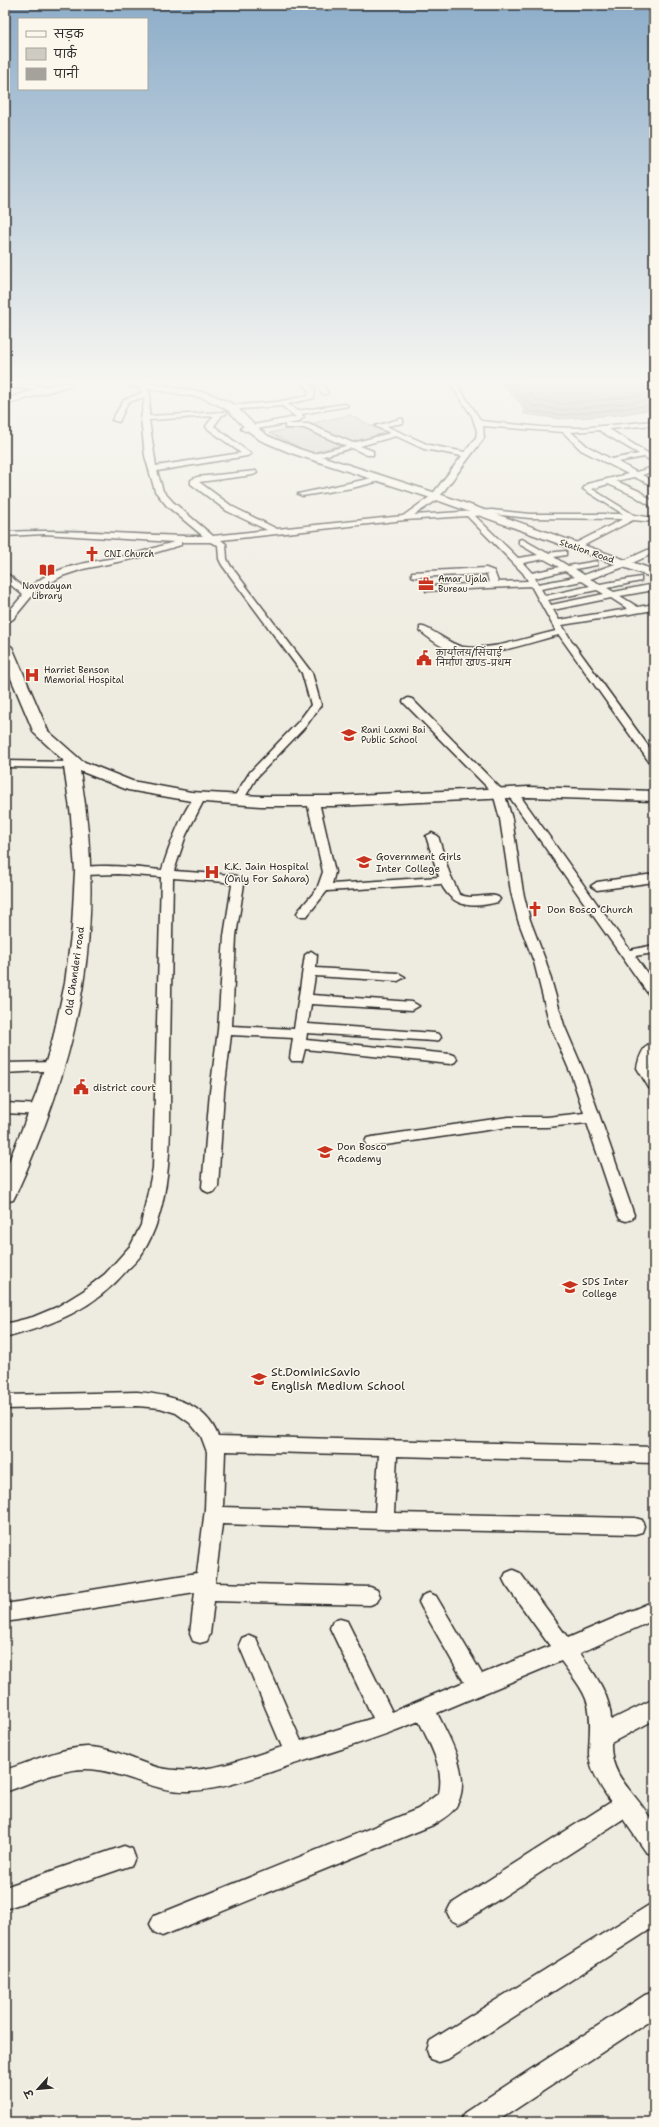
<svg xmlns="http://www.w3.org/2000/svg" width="659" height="2127" viewBox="0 0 659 2127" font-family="'Shantell Sans','Playpen Sans Deva',sans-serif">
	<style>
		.green { fill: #cecbc2; stroke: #7c7b76 }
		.water { fill: #a4a29a; stroke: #74726e }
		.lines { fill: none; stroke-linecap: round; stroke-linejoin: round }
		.shore { stroke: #5b5b57; stroke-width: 1 }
		.street-casing { stroke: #2b2b2b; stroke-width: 3 }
		.secondary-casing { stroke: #2b2b2b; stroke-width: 3 }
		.primary-casing { stroke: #2b2b2b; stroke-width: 3 }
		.street { fill: #fbf7ec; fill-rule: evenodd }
		.secondary { fill: #fbf7ec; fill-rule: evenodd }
		.primary { fill: #fbf7ec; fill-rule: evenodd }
		.labels { text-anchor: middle; stroke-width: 3; stroke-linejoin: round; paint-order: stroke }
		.far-street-label { font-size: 9px; fill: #2b2b2b; stroke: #fbf7ec }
		.far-poi-label { font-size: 9px; fill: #2b2b2b; stroke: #fbf7ec; text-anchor: start }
		.poi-label { font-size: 10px; fill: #2b2b2b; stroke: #fbf7ec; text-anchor: start }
		.street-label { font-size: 10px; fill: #2b2b2b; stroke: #fbf7ec }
		.near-poi-label { font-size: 12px; fill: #2b2b2b; stroke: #fbf7ec; text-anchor: start }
	</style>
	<rect width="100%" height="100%" fill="#eeebe0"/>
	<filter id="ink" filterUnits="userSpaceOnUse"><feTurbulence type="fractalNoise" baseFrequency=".025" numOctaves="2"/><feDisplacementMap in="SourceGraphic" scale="8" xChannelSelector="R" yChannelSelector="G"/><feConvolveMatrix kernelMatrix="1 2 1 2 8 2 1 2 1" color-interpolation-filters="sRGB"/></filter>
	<g filter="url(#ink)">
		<path class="green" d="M350,415L386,433L311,453L270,433Z"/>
		<path class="water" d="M501,383H654V409L618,415L562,419L524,414L522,405Z"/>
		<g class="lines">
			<path class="shore" d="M507,383L525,402L528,411L562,415L654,405
				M514,383L532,406L562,410L654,400
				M522,383L536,400L562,404L654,394"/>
			<g class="street-casing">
				<path id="street" d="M5,383L48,387L51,389L48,391L5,387Z
					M136,383H142L150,394L149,416L226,412V414L222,415L214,426L251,454L247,456L157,471L163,491L173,502L213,536L267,530L227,511L191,484V480L197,477L256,471L257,473L253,475L199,482L233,507L277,529L403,516L431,496L462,456L424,449L396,436L360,446L373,451V455H367L352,448L313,459L309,457L310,455L346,446L304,428H285V424H308L353,443L390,433L375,426L400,419H403V423L386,426L429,445L465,452L476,438L477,431L472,416L450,383H456L481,421L541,427L581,428L654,421V425L609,429L654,457V462L644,457L618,462L636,472L654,467V471L642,475L654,481V486L634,477L616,481L639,491L654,502V508L633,495L608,484L592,489L634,515L654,518V522L633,520L575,550L572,549V545L623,519L530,518L492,514L475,516L518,558L538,555L519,544V540L522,539L547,553L566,551V555L554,557L568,566L597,561V565L575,569L584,575L621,562L654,547V553L624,567L590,579L600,584L641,577V581L607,588L614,592L654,584V590L620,596L638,607L654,604V610L562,625L571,640L654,754V764L650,763L559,635C525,643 480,663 445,648C436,644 428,637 420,631V627C428,625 449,645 463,647C493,651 527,637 556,631L531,586L426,591V587L429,586L489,583L487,574H485L415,577L412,576V572L486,568L494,571L498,582L528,581L523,573L467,516L405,520L221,540L226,544L227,559L230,565L312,673L321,705L306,726L257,777L242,802H234L232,800L250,772L299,721L311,705L302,673L222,565L219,559L218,545L210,542H181V545L137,558L83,569L62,576L36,591L13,619L5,624V616L23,595L5,580V572L27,590C54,563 95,563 129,555C144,552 159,546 174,542L44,534L5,536V532C71,528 137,536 203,536L167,506L155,491L145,456L141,418L145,397L128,402L119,422L112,420L124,400L142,393ZM214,416L206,426L207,428L241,453L156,466L149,420ZM483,426L563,432L581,450L628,474L587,484L583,489L623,514H530L492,510L414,515L437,500L484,438ZM600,430V431L639,454L611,459L587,446L571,432ZM544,559L559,567L532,573L523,563ZM565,571L575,577L538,584L535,578ZM582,581L590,586L545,596L541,589ZM597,590L604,594L551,605L548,600ZM611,598L628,609L559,620L553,610Z
					M303,383H309L315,391L314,398L288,404L297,411L345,404L348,406L301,414L304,417L298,422L245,431L241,429L242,427L296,417L282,406L227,410L224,408L227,406L276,402L308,396L309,391Z
					M315,383H321L328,393L327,394H323Z
					M377,477L381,479L380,481L352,488L302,496L298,494Z
					M408,698L412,699L504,792L512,819L523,892L530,920L546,962L564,1025L585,1074L634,1215L632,1219L626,1221L620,1219L618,1215L587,1123L547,1127H508L372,1147L367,1146L365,1142L367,1138L372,1137L508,1117H547L584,1113L571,1074L550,1025L534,962L518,920L511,892L500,819L493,793L404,703L403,701Z
					M5,761L71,762L76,765L71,768L5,767Z
					M512,789L516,790L630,950L654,945V953L635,956L654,983V996L649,995L506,792Z
					M199,795L205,798L186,835L174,871L232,875L236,876L244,884L236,936L232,1026L294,1029L305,955L311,951L317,955L316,968L398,973L405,977L398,981L315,976L312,995L412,1002L419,1006L412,1010L311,1004L308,1024L434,1033L439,1034L441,1037L439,1040L434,1041L307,1033L306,1040L450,1054L455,1056L457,1059L455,1062L450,1064L305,1049L302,1061H292L290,1058L293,1038L231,1035L224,1092L218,1187L215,1191L210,1193L205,1191L202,1187L210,1092L218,1030L224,936L232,885L225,882L173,878C172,936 171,995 170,1053C169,1114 177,1199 143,1252C139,1259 133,1264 127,1270C94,1309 53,1325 5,1338V1324L33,1317L57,1307L83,1291L105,1274L131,1245L141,1225L153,1168L161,877L118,874L83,875L77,871C84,861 148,869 162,870C166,856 186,798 199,795Z
					M313,799L319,802L335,872L332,884L439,877L426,836L432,833L438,836L449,872L459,894C471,902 494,890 500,899L498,902C474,908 454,909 441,884L327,891L307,916H299L297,913L299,910L317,889L323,872L307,802Z
					M654,874V882L597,890L591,886L597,882Z
					M654,1042V1056L651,1068L654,1073V1090L649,1088L637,1068C639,1058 643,1044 654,1042Z
					M56,1062L61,1064L63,1067L61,1070L5,1073V1063Z
					M5,1103L41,1105L46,1107L48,1110L46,1113L41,1115L5,1113Z
					M137,1392C169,1395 205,1402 218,1436L654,1447V1463L397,1456L394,1513L635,1518L642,1520L644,1526L642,1532L635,1534L384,1529L222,1524L215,1583L370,1587L377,1590L380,1596L377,1602L370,1605L214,1601L210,1634L207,1641L200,1643L193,1641L190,1634L195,1592L5,1622V1604L197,1573L205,1509L207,1452L201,1436L190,1423L176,1413L160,1408L137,1406L5,1409V1395ZM225,1451L379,1455L375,1512L223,1507Z
					M513,1570L520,1573L568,1638L654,1601V1620L580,1653C593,1672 611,1695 611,1720L654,1699V1720L611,1743C610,1781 639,1793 653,1824C657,1832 654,1847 654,1855L646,1852L623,1819L467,1920L459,1924L451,1920L447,1912L451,1904L611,1802C602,1789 590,1770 589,1754C589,1738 592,1722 588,1705C584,1689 571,1675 561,1661L437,1713C450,1739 474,1780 455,1808C450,1815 441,1820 433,1825L162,1936L154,1932L150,1924L154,1916L418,1809L439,1793C445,1768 429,1743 419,1721C376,1739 332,1752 288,1766C255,1777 223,1790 189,1791C154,1792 131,1775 98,1770C67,1765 34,1782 5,1792V1770C31,1762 59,1748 87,1747C113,1747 136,1762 160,1768C202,1777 243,1759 282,1747L239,1645L242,1638L249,1635L256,1638L301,1741L373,1718L330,1628L333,1621L340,1619L347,1621L392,1712L464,1682L422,1608L419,1602L422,1596L429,1593L436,1596L482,1674L550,1646L506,1585L503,1579L506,1573Z
					M124,1846L132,1849L135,1857L132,1865L5,1909V1887Z
					M654,1902V1927L448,2059L439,2062L430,2059L427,2050L430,2041Z
					M654,1992V2018L496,2122H460L464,2113L645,1995Z"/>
			</g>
			<g class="secondary-casing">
				<path id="secondary" d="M126,383H148L208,393L235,405L255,426L268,436L299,449L439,494L654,570V578L431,498L291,453L260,440L247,430L227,409L203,398L131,386Z
					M5,643L12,647L48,731L82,761L132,781L191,792L261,796H333L529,787L654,791V801L529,797L333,806H261L191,801L128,790L80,771C107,927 81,1052 16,1194L13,1200L5,1202V1171L37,1092L53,1038L65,983L72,927L75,871L71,816L63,760L34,733L5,664Z"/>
			</g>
			<g class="primary-casing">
				<path id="primary" d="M57,383H73L72,385L5,405V399Z"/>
			</g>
			<use href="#street" class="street"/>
			<use href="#secondary" class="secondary"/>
			<use href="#primary" class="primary"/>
		</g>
	</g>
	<linearGradient id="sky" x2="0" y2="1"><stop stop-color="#8dadc9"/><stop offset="0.56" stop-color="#f7f6f1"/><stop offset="1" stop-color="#f7f6f1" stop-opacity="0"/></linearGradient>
	<rect width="659" height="681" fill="url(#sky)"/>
	<defs>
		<g id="church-bare" transform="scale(1.2)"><path d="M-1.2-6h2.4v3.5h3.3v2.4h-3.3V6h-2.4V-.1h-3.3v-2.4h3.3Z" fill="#c8321e" stroke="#fbf7ec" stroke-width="2.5" paint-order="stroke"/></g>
		<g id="library-bare" transform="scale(1.2)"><path d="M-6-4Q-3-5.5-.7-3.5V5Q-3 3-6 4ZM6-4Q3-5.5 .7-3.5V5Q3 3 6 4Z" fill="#c8321e" stroke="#fbf7ec" stroke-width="2.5" paint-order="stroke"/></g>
		<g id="office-bare" transform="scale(1.2)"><path d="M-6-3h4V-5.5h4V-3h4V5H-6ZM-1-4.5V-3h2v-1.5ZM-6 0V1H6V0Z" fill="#c8321e" stroke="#fbf7ec" stroke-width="2.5" paint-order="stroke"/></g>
		<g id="civic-bare" transform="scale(1.2)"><path d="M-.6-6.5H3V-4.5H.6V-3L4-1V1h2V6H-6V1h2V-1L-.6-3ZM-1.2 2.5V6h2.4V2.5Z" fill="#c8321e" stroke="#fbf7ec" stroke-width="2.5" paint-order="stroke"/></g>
		<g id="hospital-bare" transform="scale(1.2)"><path d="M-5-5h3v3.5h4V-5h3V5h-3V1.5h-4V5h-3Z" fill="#c8321e" stroke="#fbf7ec" stroke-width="2.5" paint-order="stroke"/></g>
		<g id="school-bare" transform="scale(1.2)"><path d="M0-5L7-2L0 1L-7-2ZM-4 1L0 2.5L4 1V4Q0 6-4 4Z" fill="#c8321e" stroke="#fbf7ec" stroke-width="2.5" paint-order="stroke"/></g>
	</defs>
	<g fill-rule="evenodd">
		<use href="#church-bare" x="92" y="554"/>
		<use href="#library-bare" x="47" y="570"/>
		<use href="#office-bare" x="426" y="584"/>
		<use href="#civic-bare" x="424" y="658"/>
		<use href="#hospital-bare" x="32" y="675"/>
		<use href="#school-bare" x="349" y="735"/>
		<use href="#school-bare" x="364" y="862"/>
		<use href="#hospital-bare" x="212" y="872"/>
		<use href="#church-bare" x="535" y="909"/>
		<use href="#civic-bare" x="81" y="1087"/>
		<use href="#school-bare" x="325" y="1152"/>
		<use href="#school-bare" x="570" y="1287"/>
		<use href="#school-bare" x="259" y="1379"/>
	</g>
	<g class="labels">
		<g class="far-street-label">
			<text transform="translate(587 551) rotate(19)" y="3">Station Road</text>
		</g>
		<g class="far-poi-label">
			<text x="104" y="557">CNI Church</text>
			<text x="438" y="582">Amar Ujala<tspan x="438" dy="10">Bureau</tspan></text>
			<text x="47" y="589" text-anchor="middle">Navodayan<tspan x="47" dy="10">Library</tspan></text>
			<text x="436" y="656">कार्यालय/सिंचाई<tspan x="436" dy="10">निर्माण खण्ड-प्रथम</tspan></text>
			<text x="44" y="673">Harriet Benson<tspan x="44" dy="10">Memorial Hospital</tspan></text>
			<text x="361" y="733">Rani Laxmi Bai<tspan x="361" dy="10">Public School</tspan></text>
		</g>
		<g class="poi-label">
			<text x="376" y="860">Government Girls<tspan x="376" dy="12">Inter College</tspan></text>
			<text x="224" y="870">K.K. Jain Hospital<tspan x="224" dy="12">(Only For Sahara)</tspan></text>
			<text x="547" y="913">Don Bosco Church</text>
			<text x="93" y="1091">district court</text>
			<text x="337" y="1150">Don Bosco<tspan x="337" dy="12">Academy</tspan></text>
			<text x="582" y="1285">SDS Inter<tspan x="582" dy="12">College</tspan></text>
		</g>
		<g class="street-label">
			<text transform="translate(74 971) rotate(-82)" y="4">Old Chanderi road</text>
		</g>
		<g class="near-poi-label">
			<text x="271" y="1376">St.DominicSavio<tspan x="271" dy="14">English Medium School</tspan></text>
		</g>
	</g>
	<rect width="659" height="2127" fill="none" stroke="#fbf7ec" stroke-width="20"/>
	<rect x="10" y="10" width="639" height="2107" fill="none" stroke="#2b2b2b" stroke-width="1.5" filter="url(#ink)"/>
	<rect x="18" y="18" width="130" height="72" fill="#fbf7ec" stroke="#a8a59f"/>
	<rect x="26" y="31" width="20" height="6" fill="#fbf7ec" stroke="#a8a59f"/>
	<text x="54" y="38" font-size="12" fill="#2b2b2b">सड़क</text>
	<rect x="26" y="48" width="20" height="12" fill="#cecbc2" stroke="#a8a59f"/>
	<text x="54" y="58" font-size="12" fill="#2b2b2b">पार्क</text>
	<rect x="26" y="68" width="20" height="12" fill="#a4a29a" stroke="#a8a59f"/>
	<text x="54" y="78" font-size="12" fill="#2b2b2b">पानी</text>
	<g transform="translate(38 2089) rotate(243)" stroke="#fbf7ec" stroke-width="3" paint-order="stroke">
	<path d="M0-3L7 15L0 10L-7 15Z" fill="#2b2b2b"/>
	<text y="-6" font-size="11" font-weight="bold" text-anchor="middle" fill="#2b2b2b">उ</text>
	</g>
</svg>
